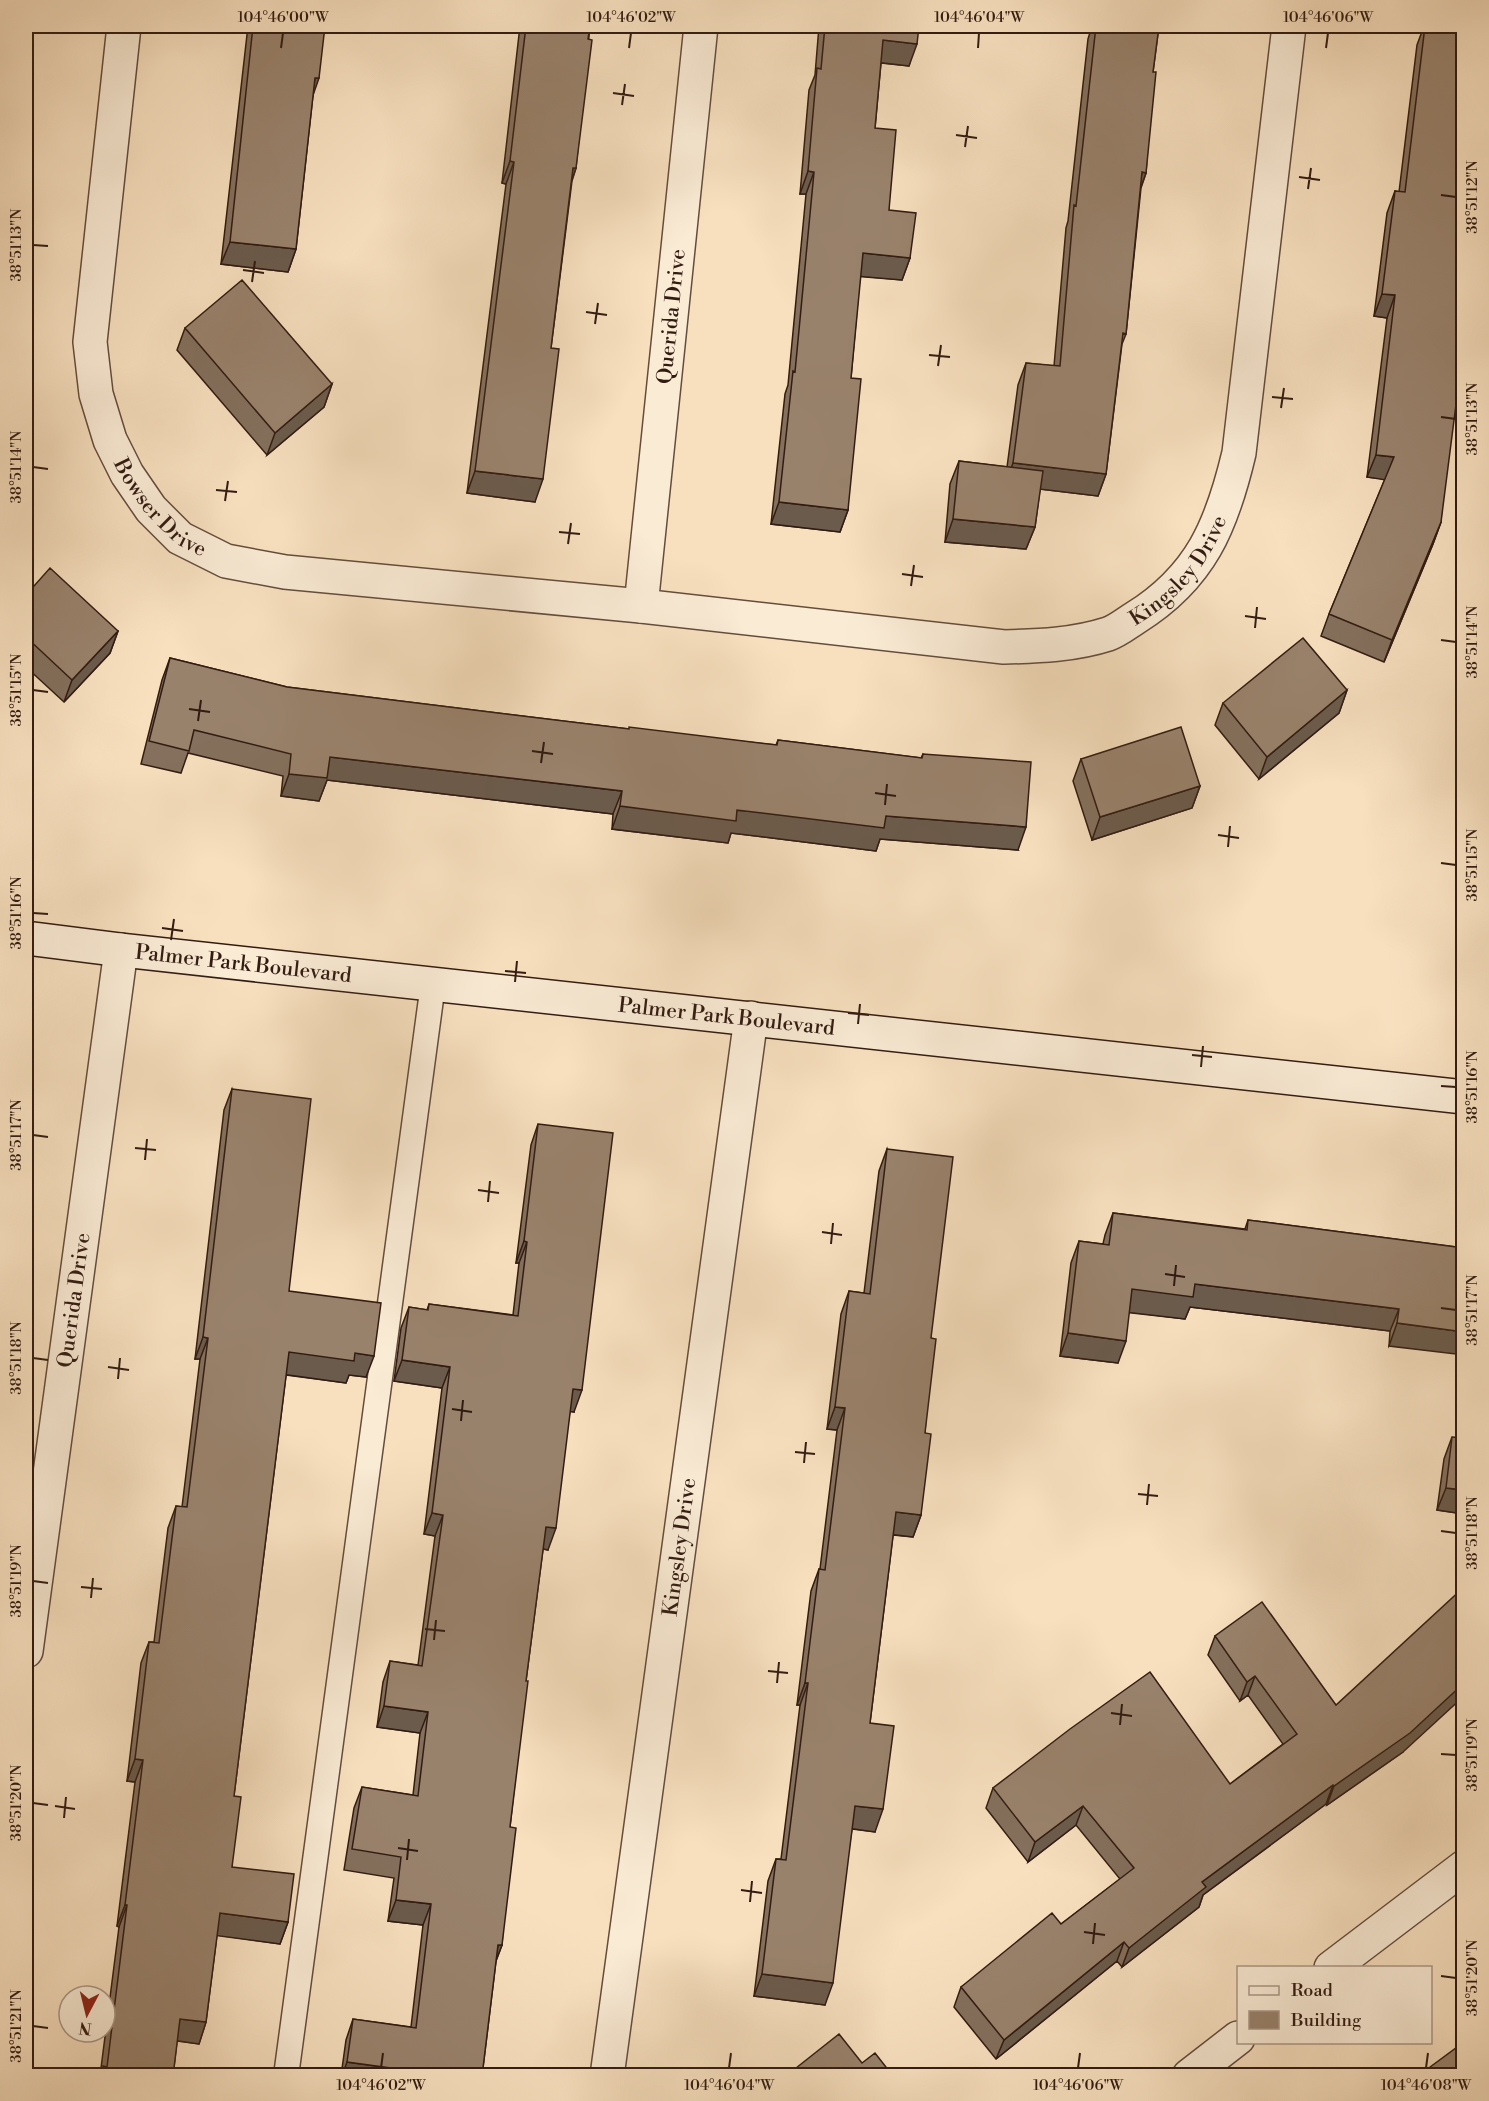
<svg xmlns="http://www.w3.org/2000/svg" width="1489" height="2101" viewBox="0 0 1489 2101" font-family="'Libre Bodoni',serif">
	<style>
		.lines { fill: none; stroke-linecap: round; stroke-linejoin: round }
		.service-casing { stroke: #644d3d; stroke-width: 27 }
		.minor-casing { stroke: #644d3d; stroke-width: 36 }
		.secondary-casing { stroke: #321c12; stroke-width: 36 }
		.service { stroke: #faebd5; stroke-width: 24 }
		.minor { stroke: #faebd5; stroke-width: 33 }
		.secondary { stroke: #faebd5; stroke-width: 33 }
		.wall { fill: #84705d; stroke: #321c12; stroke-width: 1.5 }
		.shaded-wall { fill: #6b5b4c; stroke: #321c12; stroke-width: 1.5 }
		.building { fill: #99826c; stroke: #321c12; stroke-width: 1.5 }
		.ticks { fill: none; stroke: #321c12; stroke-width: 2 }
		.labels { text-anchor: middle; stroke-width: 5; stroke-linejoin: round; paint-order: stroke }
		.street-label { font-size: 21px; fill: #321c12; stroke: #faebd5 }
		.neatline { fill: none; stroke: #321c12; stroke-width: 2 }
		.ticks-label { font-size: 15px; text-anchor: middle; fill: #321c12 }
	</style>
	<rect width="100%" height="100%" fill="#f8e0bf"/>
	<filter id="stains"><feTurbulence type="fractalNoise" baseFrequency=".00333" numOctaves="4"/><feColorMatrix values="0 0 0 0 .2 0 0 0 0 .09 0 0 0 0 .02 0 0 0 .5 -.17"/></filter>
	<radialGradient id="worn" r=".72"><stop offset=".6" stop-color="#630" stop-opacity="0"/><stop offset="1" stop-color="#630" stop-opacity=".3"/></radialGradient>
	<g class="lines">
		<g class="service-casing">
			<path id="service" d="M286,2076L433,984"/>
		</g>
		<g class="minor-casing">
			<g id="minor">
				<path id="s1" d="M124,26L90,342L96,394L110,440L127,474L151,509L180,538L226,561L285,572L641,606L1004,647C1039,646 1074,645 1108,634C1117,631 1127,623 1135,618C1201,577 1222,525 1239,453L1289,26"/>
				<path id="s2" d="M641,606L701,26"/>
				<path id="s3" d="M26,1651L121,950"/>
				<path d="M1331,1968L1464,1867"/>
				<path id="s4" d="M607,2076L751,1018"/>
				<path d="M1189,2076L1238,2038"/>
			</g>
		</g>
		<g class="secondary-casing">
			<g id="secondary">
				<path id="s5" d="M26,938L121,950L1464,1097"/>
			</g>
		</g>
		<use href="#service" class="service"/>
		<use href="#minor" class="minor"/>
		<use href="#secondary" class="secondary"/>
	</g>
	<path class="wall" d="M248,26H325L313,95L296,249L288,272L221,264Z
		M520,26H590L576,168L572,181L551,348L535,502L467,493L506,184L502,183Z
		M819,26H919L909,66L881,63L875,128L889,210L910,258L902,280L860,276L851,378L848,510L840,532L771,524L785,394L788,385L806,194H800L809,90L815,75Z
		M1092,26H1159L1153,72L1146,173L1141,188L1126,334L1122,344L1106,474L1098,496L1040,489L1035,527L1026,549L945,542L950,484L959,461L1007,467L1018,385L1026,363L1054,366L1066,228L1068,221L1088,39Z
		M1424,26H1449L1456,240L1441,522L1433,544L1384,662L1321,636L1329,614L1385,479L1367,477L1387,318L1374,316L1387,213L1395,191L1399,192L1417,45Z
		M185,328L332,384L324,407L267,455L177,350Z
		M26,595L118,631L110,653L64,702L26,667Z
		M170,658L287,687L629,729L776,745L778,740L921,758L923,754L1018,850L880,839L876,851L731,833L728,843L612,829L613,814L327,780L319,801L281,796L283,776L188,753L181,773L141,764L162,680Z
		M1347,690L1339,713L1259,779L1215,725L1223,703Z
		M1081,759L1200,786L1192,808L1092,840L1073,781Z
		M232,1089L289,1291L366,1377L349,1375L346,1383L286,1375L234,1796L232,1867L288,1922L280,1944L217,1935L206,2022L199,2044L177,2041L173,2076H100L119,1927L117,1926L135,1782L127,1781L141,1663L149,1642H154L168,1528L176,1506L182,1507L200,1359H195L224,1110Z
		M538,1124L574,1412L570,1411L548,1550L543,1549L526,1681L510,1827L502,1945L496,1961L482,2076H341L346,2040L353,2019L411,2027L423,1925L388,1921L394,1878L344,1870L354,1808L362,1787L413,1795L420,1733L377,1727L383,1682L390,1661L418,1665L435,1536L424,1534L442,1388L394,1381L401,1328L409,1307L427,1310L429,1304L513,1315L519,1263H516L531,1145Z
		M887,1149L931,1338L925,1433L921,1515L913,1537L893,1535L870,1723L875,1832L852,1829L825,2005L754,1996L768,1881L776,1859H781L800,1705H797L811,1591L819,1569H820L837,1430L827,1429L841,1314L849,1291L864,1293L879,1171Z
		M1113,1213L1245,1229L1248,1220L1464,1248L1389,1346L1390,1331L1190,1307L1185,1319L1129,1312L1118,1363L1060,1356L1071,1263L1079,1241L1103,1244L1105,1235Z
		M1452,1437L1464,1514L1437,1510L1444,1459Z
		M1215,1636L1336,1705L1403,1752L1327,1805L1326,1804L1203,1895L1199,1907L1122,1967L1117,1961L996,2059L954,2007L961,1987L1061,1924L1120,1879L1076,1825L1028,1862L986,1808L993,1788L1230,1784L1283,1744L1248,1695L1240,1701L1208,1655Z"/>
	<path class="shaded-wall" d="M883,40L917,44L909,66L875,62Z
		M315,78H319L311,101Z
		M510,161L514,162L506,184L502,183Z
		M573,168H576L568,191Z
		M808,171L814,172L806,194H800Z
		M1142,172L1146,173L1138,195Z
		M230,242L296,249L288,272L221,264Z
		M863,253L910,258L902,280L854,276Z
		M1382,294L1395,295L1387,318L1374,316Z
		M332,384L324,407L267,455L275,433Z
		M1376,455L1394,457L1386,480L1367,477Z
		M1013,463L1106,474L1098,496L1005,485Z
		M475,471L543,479L535,502L467,493Z
		M779,502L848,510L840,532L771,524Z
		M953,519L1035,527L1026,549L945,542Z
		M1441,522L1433,544L1384,662L1392,640Z
		M118,631L110,653L64,702L72,680Z
		M1347,690L1339,713L1259,779L1267,757Z
		M330,757L622,791L613,814L327,780L319,801L281,796L289,774Z
		M1200,786L1192,808L1092,840L1100,817Z
		M620,806L886,816L1026,827L1018,850L880,839L876,851L731,833L728,843L612,829Z
		M524,1241L527,1242L519,1263H516Z
		M1195,1284L1399,1309L1390,1331L1190,1307L1185,1319L1124,1312L1132,1289Z
		M1397,1323L1464,1332V1355L1389,1346Z
		M1068,1333L1126,1341L1118,1363L1060,1356Z
		M203,1337L208,1338L200,1359H195Z
		M289,1352L355,1353L374,1356L366,1377L349,1375L346,1383L281,1374Z
		M402,1360L450,1367L442,1388L394,1381Z
		M573,1389L582,1390L574,1412L565,1411Z
		M835,1407L845,1408L837,1430L827,1429Z
		M1446,1488L1464,1490V1514L1437,1510Z
		M896,1512L921,1515L913,1537L888,1534Z
		M432,1513L443,1515L435,1536L424,1534Z
		M546,1527L556,1528L548,1550L539,1548Z
		M1255,1676L1248,1695L1240,1701L1247,1682Z
		M805,1683H808L800,1705H797Z
		M1464,1683V1696L1403,1752L1327,1805L1334,1786Z
		M384,1706L428,1712L420,1733L377,1727Z
		M135,1759L143,1760L135,1782L127,1781Z
		M1333,1785L1326,1804L1203,1895L1199,1907L1122,1967L1129,1948L1202,1882Z
		M855,1806L883,1809L875,1832L847,1828Z
		M1083,1806L1076,1825L1028,1862L1035,1842Z
		M396,1900L431,1904L423,1925L388,1921Z
		M125,1905H127L119,1927L117,1926Z
		M220,1913L288,1922L280,1944L212,1935Z
		M1124,1942L1117,1961L996,2059L1004,2040Z
		M498,1945H502L494,1966Z
		M762,1974L833,1983L825,2005L754,1996Z
		M180,2019L206,2022L199,2044L172,2040Z
		M347,2062L405,2070L403,2076H342Z"/>
	<path class="building" d="M253,26H325L319,78H315L296,249L230,242Z
		M526,26H590L588,39L592,40L576,168H573L551,348L559,349L543,479L475,471L514,162L510,161Z
		M825,26H919L917,44L883,40L875,128L896,130L889,210L916,213L910,258L863,253L851,378L861,379L848,510L779,502L793,371L795,372L814,172L808,171L817,68L821,69Z
		M1096,26H1159L1153,72H1156L1146,173L1142,172L1126,334L1123,333L1106,474L1013,463L1026,363L1060,366L1074,205L1076,206Z
		M1425,26H1449L1464,27V178L1456,240H1464V342L1441,522L1392,640L1329,614L1394,457L1376,455L1395,295L1382,294L1395,191L1405,192Z
		M242,280L332,384L275,433L185,328Z
		M959,461L1043,471L1035,527L953,519Z
		M50,568L118,631L72,680L26,637V595Z
		M1303,638L1347,690L1267,757L1223,703Z
		M170,658L287,687L629,729V727L777,745L778,740L922,758L923,754L1031,762L1026,827L886,816L884,828L737,810L736,821L620,806L622,791L330,757L327,778L289,774L291,754L194,730L189,751L149,741Z
		M1181,727L1200,786L1100,817L1081,759Z
		M232,1089L311,1099L289,1291L381,1303L374,1356L355,1353L354,1361L289,1352L234,1796L241,1797L232,1867L294,1874L288,1922L220,1913L206,2022L180,2019L173,2076H102L103,2066L107,2067L127,1905H125L143,1760L135,1759L149,1642L159,1643L176,1506L187,1507L208,1338L203,1337Z
		M538,1124L613,1133L582,1390L573,1389L556,1528L546,1527L526,1681H528L510,1827L516,1828L502,1945H498L482,2076H405V2070L347,2062L353,2019L416,2028L431,1904L396,1900L401,1857L352,1849L362,1787L418,1796L428,1712L384,1706L390,1661L422,1666L443,1515L432,1513L450,1367L402,1360L409,1307L428,1310L429,1304L518,1316L527,1242L524,1241Z
		M887,1149L953,1157L931,1338L936,1339L925,1433L931,1434L921,1515L896,1512L870,1723L894,1726L883,1809L855,1806L833,1983L762,1974L776,1859L786,1860L808,1683H805L819,1569L825,1570L845,1408L835,1407L849,1291L870,1294Z
		M1113,1213L1247,1230L1248,1220L1464,1248V1332L1397,1323L1399,1309L1195,1284L1193,1297L1132,1289L1126,1341L1068,1333L1079,1241L1109,1245Z
		M1452,1437L1464,1438V1490L1446,1488Z
		M1464,1587V1683L1410,1733L1334,1786L1333,1785L1202,1882L1206,1887L1129,1948L1124,1942L1004,2040L961,1987L1052,1913L1061,1924L1134,1868L1083,1806L1035,1842L993,1788L1070,1729L1150,1672L1230,1784L1297,1734L1255,1676L1247,1682L1215,1636L1262,1602L1336,1705Z
		M839,2034L862,2063L875,2053L893,2076H786Z
		M1464,2042V2076H1418Z"/>
	<path class="ticks" d="M281,48L283,33M629,48L631,33M978,48L979,33M1326,48L1328,33M613,93L634,96M622,105L625,84M956,135L977,138M965,147L968,126M1299,177L1320,180M1308,189L1311,168M1441,195L1456,197M33,245L48,246M243,270L264,273M252,282L255,261M586,312L607,315M595,324L598,303M929,355L950,357M938,366L941,345M1272,397L1293,399M1281,408L1284,388M1441,417L1456,419M33,467L48,469M216,490L237,492M225,501L228,481M559,532L580,534M568,544L571,523M902,574L923,577M911,586L914,565M1245,616L1266,619M1255,628L1257,607M1441,640L1456,642M33,690L48,692M189,709L210,712M198,721L201,700M532,751L553,754M541,763L544,742M875,793L896,796M885,805L887,784M1218,835L1239,838M1228,847L1230,826M1441,863L1456,865M33,913L48,914M162,928L183,931M171,940L174,919M505,971L526,973M515,982L517,961M848,1013L869,1015M858,1024L860,1004M1192,1055L1212,1057M1201,1067L1203,1046M1441,1086L1456,1087M33,1135L48,1137M135,1148L156,1150M145,1160L147,1139M478,1190L499,1193M488,1202L490,1181M822,1232L842,1235M831,1244L833,1223M1165,1274L1185,1277M1174,1286L1176,1265M1441,1308L1456,1310M33,1358L48,1360M108,1367L129,1370M118,1379L120,1358M452,1409L472,1412M461,1421L463,1400M795,1452L815,1454M804,1463L806,1442M1138,1494L1158,1496M1147,1505L1149,1484M1441,1531L1456,1533M33,1581L48,1583M81,1587L102,1589M91,1598L93,1578M425,1629L445,1631M434,1640L436,1620M768,1671L788,1673M777,1683L779,1662M1111,1713L1132,1716M1120,1725L1122,1704M1441,1754L1456,1755M33,1803L48,1805M55,1806L75,1809M64,1818L66,1797M398,1848L418,1851M407,1860L409,1839M741,1890L762,1893M750,1902L752,1881M1084,1932L1105,1935M1093,1944L1095,1923M1441,1976L1456,1978M33,2026L48,2028M381,2068L383,2053M729,2068L731,2053M1078,2068L1080,2053M1426,2068L1428,2053"/>
	<g class="labels">
		<g class="street-label">
			<text dy="7" stroke="none"><textPath href="#s2" startOffset="291">Querida Drive</textPath></text>
			<text dy="7" stroke="none"><textPath href="#s1" startOffset="504">Bowser Drive</textPath></text>
			<text dy="7" stroke="none"><textPath href="#s1" startOffset="1576">Kingsley Drive</textPath></text>
			<text dy="7" stroke="none"><textPath href="#s5" startOffset="219">Palmer Park Boulevard</textPath></text>
			<text dy="7" stroke="none"><textPath href="#s5" startOffset="705">Palmer Park Boulevard</textPath></text>
			<text dy="7" stroke="none"><textPath href="#s3" startOffset="354">Querida Drive</textPath></text>
			<text dy="7" stroke="none"><textPath href="#s4" startOffset="534">Kingsley Drive</textPath></text>
		</g>
	</g>
	<rect width="1489" height="2101" fill="none" stroke="#f8e0bf" stroke-width="66"/>
	<rect x="1237" y="1966" width="195" height="78" fill="#faebd5" stroke="#aa9887" stroke-width="1.5"/>
	<rect x="1249" y="1986" width="30" height="9" fill="#faebd5" stroke="#aa9887" stroke-width="1.5"/>
	<text x="1291" y="1996" font-size="18" fill="#321c12">Road</text>
	<rect x="1249" y="2011" width="30" height="18" fill="#99826c" stroke="#aa9887" stroke-width="1.5"/>
	<text x="1291" y="2026" font-size="18" fill="#321c12">Building</text>
	<g transform="translate(87 2014) rotate(187)"><circle r="28" fill="#faebd5" stroke="#aa9887" stroke-width="1.5"/>
	<path d="M0-4.5L10 22L0 15L-10 22Z" fill="#8f2418"/>
	<text y="-9" font-size="16" font-weight="bold" text-anchor="middle" fill="#321c12">N</text>
	</g>
	<rect x="33" y="33" width="1423" height="2035" class="neatline"/>
	<g class="ticks-label">
		<text x="283" y="22">104°46'00"W</text>
		<text x="631" y="22">104°46'02"W</text>
		<text x="979" y="22">104°46'04"W</text>
		<text x="1328" y="22">104°46'06"W</text>
		<text transform="translate(1472 197) rotate(-90)" y="5">38°51'12"N</text>
		<text transform="translate(16 245) rotate(-90)" y="5">38°51'13"N</text>
		<text transform="translate(1472 419) rotate(-90)" y="5">38°51'13"N</text>
		<text transform="translate(16 467) rotate(-90)" y="5">38°51'14"N</text>
		<text transform="translate(1472 642) rotate(-90)" y="5">38°51'14"N</text>
		<text transform="translate(16 690) rotate(-90)" y="5">38°51'15"N</text>
		<text transform="translate(1472 865) rotate(-90)" y="5">38°51'15"N</text>
		<text transform="translate(16 913) rotate(-90)" y="5">38°51'16"N</text>
		<text transform="translate(1472 1087) rotate(-90)" y="5">38°51'16"N</text>
		<text transform="translate(16 1135) rotate(-90)" y="5">38°51'17"N</text>
		<text transform="translate(1472 1310) rotate(-90)" y="5">38°51'17"N</text>
		<text transform="translate(16 1358) rotate(-90)" y="5">38°51'18"N</text>
		<text transform="translate(1472 1533) rotate(-90)" y="5">38°51'18"N</text>
		<text transform="translate(16 1581) rotate(-90)" y="5">38°51'19"N</text>
		<text transform="translate(1472 1755) rotate(-90)" y="5">38°51'19"N</text>
		<text transform="translate(16 1803) rotate(-90)" y="5">38°51'20"N</text>
		<text transform="translate(1472 1978) rotate(-90)" y="5">38°51'20"N</text>
		<text transform="translate(16 2026) rotate(-90)" y="5">38°51'21"N</text>
		<text x="381" y="2090">104°46'02"W</text>
		<text x="729" y="2090">104°46'04"W</text>
		<text x="1078" y="2090">104°46'06"W</text>
		<text x="1426" y="2090">104°46'08"W</text>
	</g>
	<rect width="100%" height="100%" filter="url(#stains)"/>
	<rect width="100%" height="100%" fill="url(#worn)"/>
</svg>
